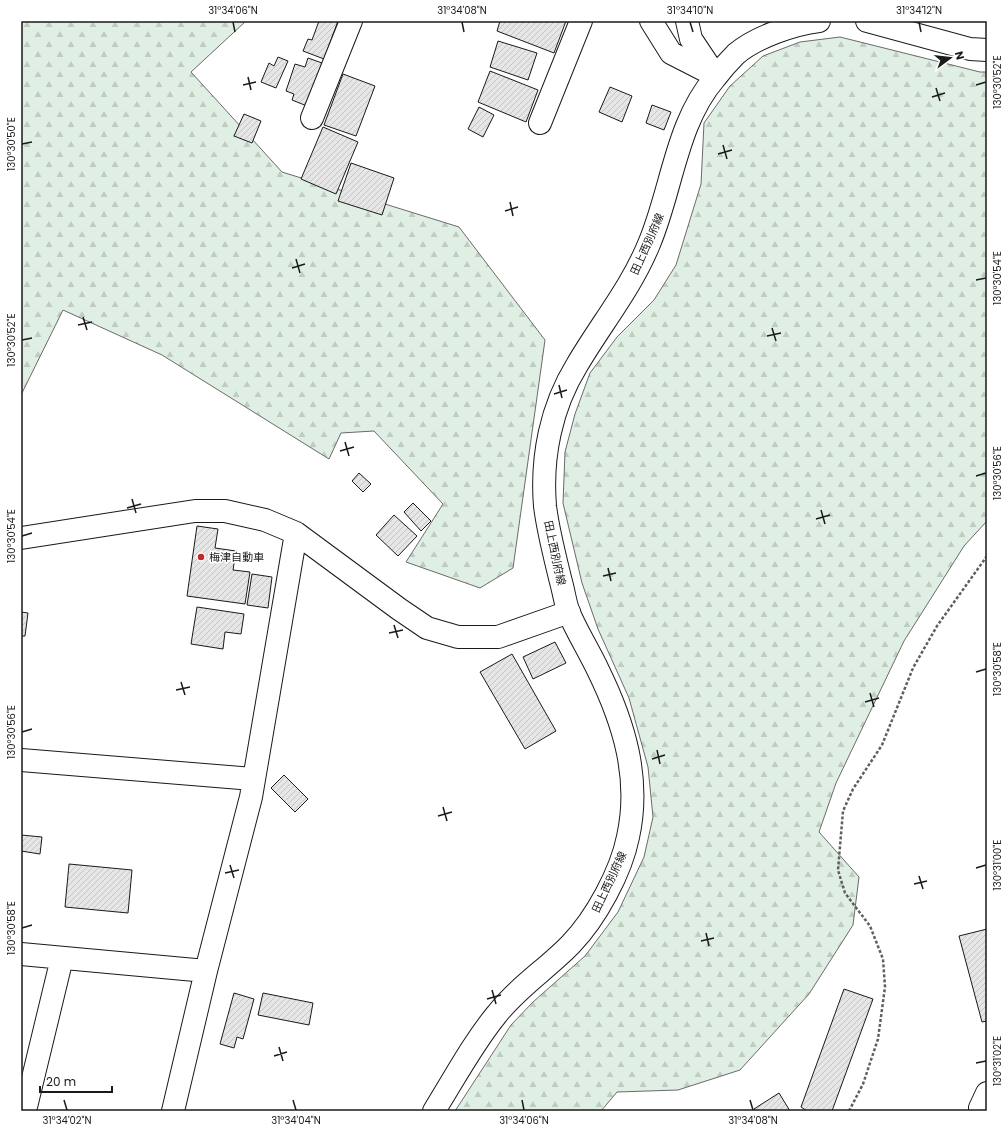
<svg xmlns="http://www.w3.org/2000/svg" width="1008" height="1132" viewBox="0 0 1008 1132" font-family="Poppins,'Noto Sans JP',sans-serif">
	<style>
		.forest { fill: url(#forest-firs); stroke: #6a6a6a }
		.building { fill: url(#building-hatch); stroke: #1a1a1a }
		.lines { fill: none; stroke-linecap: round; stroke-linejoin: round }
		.street-casing { stroke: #1a1a1a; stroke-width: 24 }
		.secondary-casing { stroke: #1a1a1a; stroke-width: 24 }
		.path { stroke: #5f5f5f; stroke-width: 2.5; stroke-dasharray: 3 2; stroke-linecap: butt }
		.street { stroke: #fff; stroke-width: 22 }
		.secondary { stroke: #fff; stroke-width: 22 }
		.ticks { fill: none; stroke: #1a1a1a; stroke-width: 1.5 }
		.poi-dot { fill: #c62828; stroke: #fff; stroke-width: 1.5 }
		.labels { text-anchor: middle; stroke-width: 3; stroke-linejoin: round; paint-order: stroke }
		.street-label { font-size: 11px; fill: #1a1a1a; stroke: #fff }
		.poi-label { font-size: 11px; fill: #1a1a1a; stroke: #fff; text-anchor: start }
		.neatline { fill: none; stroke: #1a1a1a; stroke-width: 1.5 }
		.ticks-label { font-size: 10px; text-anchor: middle; fill: #1a1a1a }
	</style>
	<defs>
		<pattern id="forest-firs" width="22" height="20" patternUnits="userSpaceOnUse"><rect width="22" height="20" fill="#e0efe3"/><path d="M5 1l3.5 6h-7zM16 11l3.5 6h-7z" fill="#c0ccc2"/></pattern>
		<pattern id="building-hatch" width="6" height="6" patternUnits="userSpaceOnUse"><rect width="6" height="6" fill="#e6e6e6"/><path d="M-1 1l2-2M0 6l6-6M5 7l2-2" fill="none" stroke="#c5c5c5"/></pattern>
	</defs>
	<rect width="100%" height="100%" fill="#fff"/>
	<path class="forest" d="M21,21H246L191,72L282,172L459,227L545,340L513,568L480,588L406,562L443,504L374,431L341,433L329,459L162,355L63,310L21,395Z
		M840,37L980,72H987V521L964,546L904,641L836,783L819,832L859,877L853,925L809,994L740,1070L678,1090L617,1092L601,1111H455L511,1025L533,1002L585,956L618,912L644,857L653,817L648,767L629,698L598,629L582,583L563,503L565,452L575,414L590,373L617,337L654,300L676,265L701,184L704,123L730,86L763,56L800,42Z"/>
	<path class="building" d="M319,21H338L324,59L303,51L308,39L312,40Z
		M500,21H566L554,53L497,31Z
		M498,41L537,53L528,80L490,67Z
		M278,57L288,61L276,88L261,82L269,63L274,66Z
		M308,58L322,63L307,106L292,100L294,94L286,91L295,64L305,67Z
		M490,71L538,90L526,122L478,102Z
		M343,74L375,86L356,136L324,125Z
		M610,87L632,96L622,122L599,112Z
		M652,105L671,112L664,130L646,123Z
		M479,107L494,115L483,137L468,129Z
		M244,114L261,121L252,143L234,136Z
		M323,127L358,142L336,194L301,179Z
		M351,163L394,178L382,215L338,201Z
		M359,473L371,484L363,492L352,481Z
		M413,503L431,521L421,531L404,512Z
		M394,515L417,536L398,556L376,535Z
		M197,526L218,529L215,548L236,551L233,570L250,572L245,604L187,596Z
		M252,574L272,577L268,608L247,605Z
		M197,607L244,614L241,634L225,632L223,649L191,644Z
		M21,612L28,613L25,636H21Z
		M555,642L566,663L533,679L523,657Z
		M512,654L556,731L525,749L480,672Z
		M284,775L308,799L295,812L271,788Z
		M21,835L42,837L40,854L21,851Z
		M69,864L132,870L128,913L65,907Z
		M987,929V1021L982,1022L959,936Z
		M844,989L873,999L832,1111H807L801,1107Z
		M234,993L254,999L243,1039L237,1037L234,1048L220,1044Z
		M263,993L313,1003L309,1025L258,1015Z
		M779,1093L790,1111H755L754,1109Z"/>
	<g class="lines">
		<g class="street-casing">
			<path id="street" d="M651,21L671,53L716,76
				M687,21L691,39L715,75
				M312,118L351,21
				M540,123L581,21
				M21,538L195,511H225L265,520L296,533L399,609L427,628L458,637H498L569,612
				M21,760L253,779
				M21,954L206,971
				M980,1108L987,1093
				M25,1111L62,958
				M173,1111L206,971L251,797L296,533"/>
		</g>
		<g class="secondary-casing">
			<path id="secondary" d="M867,21L970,49L987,50
				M434,1111C454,1079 473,1043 497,1014C518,987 548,968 571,944C596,918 621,872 628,837C641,778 624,723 598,670C589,651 577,632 569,613C565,603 564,592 561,582C555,557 548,531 545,506C541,457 551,407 577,365C601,324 631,288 649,244C672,190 676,123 715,78C721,70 729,61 736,54C756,37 794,24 819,21"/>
		</g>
		<path class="path" d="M849,1111L863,1084L878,1039L885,987L883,959L870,926L845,893L838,870L843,811L853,789L882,745L913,668L937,626L987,556"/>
		<use href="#street" class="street"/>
		<use href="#secondary" class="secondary"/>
	</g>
	<path class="ticks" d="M233,22L235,32M462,22L464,32M690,22L693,32M919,22L921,32M248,77L251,90M243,85L256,82M976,85L986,82M936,88L940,101M932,97L945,93M22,144L32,142M723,145L727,159M718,154L732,150M510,202L513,216M505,211L518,207M296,259L300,273M292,268L305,264M976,280L986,278M83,317L87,330M78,325L92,322M772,328L776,341M767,336L781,333M22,340L32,338M559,385L562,398M554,394L567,390M345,442L349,456M340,451L354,447M976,476L986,473M132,499L136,513M127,508L141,504M821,510L825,524M816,519L830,515M22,536L32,533M608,568L611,581M603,576L616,573M394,625L398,638M389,633L403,630M976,672L986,669M181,682L185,695M176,690L190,687M870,693L874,707M865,702L879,698M22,732L32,729M657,750L660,764M652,759L665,755M443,807L447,821M438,816L452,812M230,865L234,878M976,868L986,865M225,873L239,870M919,876L923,889M914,884L927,881M22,928L32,925M706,933L709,946M701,941L714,938M492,990L496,1004M487,999L501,995M279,1047L283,1061M274,1056L287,1052M976,1063L986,1061M64,1100L67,1110M293,1100L296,1110M522,1100L524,1110M750,1100L753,1110"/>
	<circle class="poi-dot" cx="201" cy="557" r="4"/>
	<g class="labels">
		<g class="street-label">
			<text transform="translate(647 244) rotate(-66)" y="4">田上西別府線</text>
			<text transform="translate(555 553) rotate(78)" y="4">田上西別府線</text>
			<text transform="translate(609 882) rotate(-65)" y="4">田上西別府線</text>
		</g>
		<g class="poi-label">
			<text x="209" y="561">梅津自動車</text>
		</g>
	</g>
	<rect width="1008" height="1132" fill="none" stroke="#ffffff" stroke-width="44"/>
	<g transform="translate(950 58) rotate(75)" stroke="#ffffff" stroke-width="3" paint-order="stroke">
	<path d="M0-3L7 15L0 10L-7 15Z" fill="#1a1a1a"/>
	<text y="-6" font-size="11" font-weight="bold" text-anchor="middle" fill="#1a1a1a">N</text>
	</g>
	<path d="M40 1086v6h72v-6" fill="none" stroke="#1a1a1a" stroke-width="2"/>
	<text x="46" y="1086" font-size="12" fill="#1a1a1a" stroke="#ffffff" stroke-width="3" paint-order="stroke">20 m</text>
	<rect x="22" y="22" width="964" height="1088" class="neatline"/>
	<g class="ticks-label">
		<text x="233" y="14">31°34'06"N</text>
		<text x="462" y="14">31°34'08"N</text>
		<text x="690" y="14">31°34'10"N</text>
		<text x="919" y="14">31°34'12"N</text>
		<text transform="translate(997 82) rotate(-90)" y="4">130°30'52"E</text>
		<text transform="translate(11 144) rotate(-90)" y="4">130°30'50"E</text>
		<text transform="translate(997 278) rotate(-90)" y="4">130°30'54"E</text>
		<text transform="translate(11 340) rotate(-90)" y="4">130°30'52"E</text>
		<text transform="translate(997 473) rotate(-90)" y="4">130°30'56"E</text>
		<text transform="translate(11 536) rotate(-90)" y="4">130°30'54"E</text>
		<text transform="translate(997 669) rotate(-90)" y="4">130°30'58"E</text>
		<text transform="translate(11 732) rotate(-90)" y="4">130°30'56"E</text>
		<text transform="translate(997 865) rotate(-90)" y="4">130°31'00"E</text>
		<text transform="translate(11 928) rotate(-90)" y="4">130°30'58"E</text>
		<text transform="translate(997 1061) rotate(-90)" y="4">130°31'02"E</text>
		<text x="67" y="1124">31°34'02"N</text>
		<text x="296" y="1124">31°34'04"N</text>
		<text x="524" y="1124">31°34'06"N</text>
		<text x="753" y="1124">31°34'08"N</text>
	</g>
</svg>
